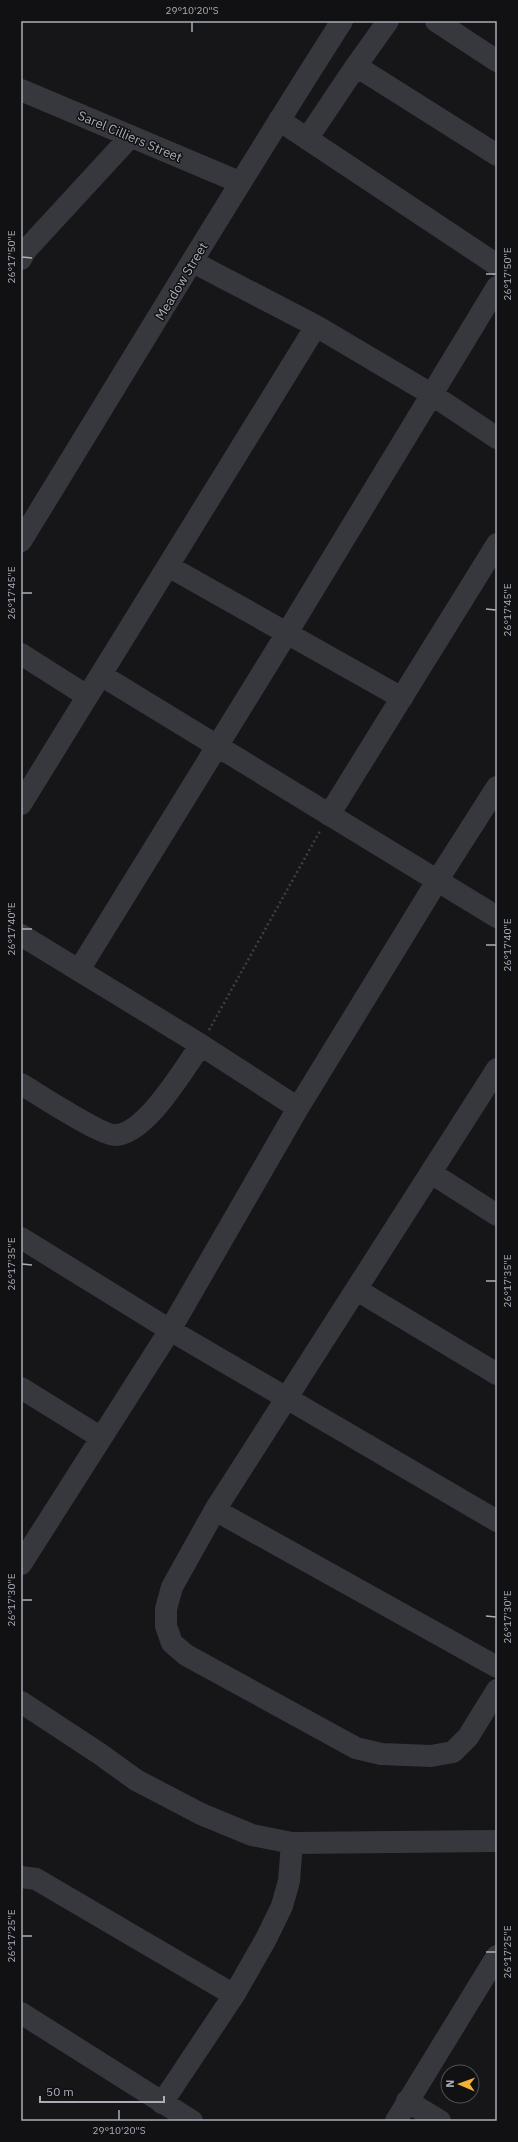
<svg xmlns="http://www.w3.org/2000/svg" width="518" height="2142" viewBox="0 0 518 2142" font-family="'IBM Plex Sans',sans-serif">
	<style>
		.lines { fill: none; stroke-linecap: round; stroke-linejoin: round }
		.path { stroke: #3d3f44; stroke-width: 2.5; stroke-dasharray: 2 3; stroke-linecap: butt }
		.minor { stroke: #37383d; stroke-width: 22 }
		.ticks { fill: none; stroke: #a8adb8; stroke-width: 1.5 }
		.labels { text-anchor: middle; stroke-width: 3; stroke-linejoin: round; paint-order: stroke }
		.street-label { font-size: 13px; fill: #a8adb8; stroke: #111113 }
		.neatline { fill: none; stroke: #a8adb8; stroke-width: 1.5 }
		.ticks-label { font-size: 10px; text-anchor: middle; fill: #a8adb8 }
	</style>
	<rect width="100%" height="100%" fill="#161618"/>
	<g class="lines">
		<path class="path" d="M209,1030L320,831"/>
		<path class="minor" d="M436,21L497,61
			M356,66L388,21
			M21,90L239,182
			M279,120L497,265
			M307,139L356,66L497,155
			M21,259L26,250L131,136
			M193,262L316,326L431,394L497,438
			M21,541C128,367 232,193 342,21
			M168,566L402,698
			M21,654L87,696
			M101,675L497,917
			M21,804L316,326
			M329,815L497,544
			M21,935L201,1045L298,1108
			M79,970L287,633L497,287
			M497,1069L215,1510L172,1587L166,1609V1626L172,1643L186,1655L356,1748L381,1754L431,1756L453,1752L468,1737L497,1690
			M21,1084C38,1094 100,1135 115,1135C146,1135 184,1068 201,1045
			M431,1173L497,1215
			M21,1238L170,1330L497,1521
			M357,1290L497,1374
			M21,1388L100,1437
			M215,1510L497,1667
			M21,1564L170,1330L298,1108L437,881L497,787
			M21,1702L100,1754L136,1780L201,1814L252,1835L292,1843L497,1841
			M21,1877L36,1879L234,1995
			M21,2013L192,2121
			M407,2101L440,2121
			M162,2103L234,1995L266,1939L282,1906L289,1881L292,1843
			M396,2121L497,1956"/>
	</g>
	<path class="ticks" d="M192,32V22M22,257L32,258M486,274H496M22,593H32M486,609L496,610M22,929H32M486,945H496M22,1264L32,1265M486,1281H496M22,1600H32M486,1616L496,1617M22,1936H32M486,1952H496M119,2120V2110"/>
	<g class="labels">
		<g class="street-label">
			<text transform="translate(130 136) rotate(23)" y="5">Sarel Cilliers Street</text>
			<text transform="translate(181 281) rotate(-59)" y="5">Meadow Street</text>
		</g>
	</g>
	<rect width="518" height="2142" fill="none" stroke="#111113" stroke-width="44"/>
	<g transform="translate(460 2084) rotate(272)"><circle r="19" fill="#111113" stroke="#4d4f55"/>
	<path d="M0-3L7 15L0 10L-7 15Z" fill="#f2b134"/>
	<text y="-6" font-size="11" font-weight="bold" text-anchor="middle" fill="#a8adb8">N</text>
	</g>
	<path d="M40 2096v6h124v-6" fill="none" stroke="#a8adb8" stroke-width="2"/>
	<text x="46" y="2096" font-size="12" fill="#a8adb8" stroke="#111113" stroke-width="3" paint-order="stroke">50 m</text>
	<rect x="22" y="22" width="474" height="2098" class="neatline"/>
	<g class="ticks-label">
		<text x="192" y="14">29°10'20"S</text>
		<text transform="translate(11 257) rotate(-90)" y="4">26°17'50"E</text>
		<text transform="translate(507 274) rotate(-90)" y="4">26°17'50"E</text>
		<text transform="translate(11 593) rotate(-90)" y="4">26°17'45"E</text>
		<text transform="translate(507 610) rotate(-90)" y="4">26°17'45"E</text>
		<text transform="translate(11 929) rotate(-90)" y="4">26°17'40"E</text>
		<text transform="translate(507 945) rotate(-90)" y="4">26°17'40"E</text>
		<text transform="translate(11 1264) rotate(-90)" y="4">26°17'35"E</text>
		<text transform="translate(507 1281) rotate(-90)" y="4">26°17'35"E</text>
		<text transform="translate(11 1600) rotate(-90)" y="4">26°17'30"E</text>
		<text transform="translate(507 1617) rotate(-90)" y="4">26°17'30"E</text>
		<text transform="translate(11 1936) rotate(-90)" y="4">26°17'25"E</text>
		<text transform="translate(507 1952) rotate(-90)" y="4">26°17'25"E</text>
		<text x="119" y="2134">29°10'20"S</text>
	</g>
</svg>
